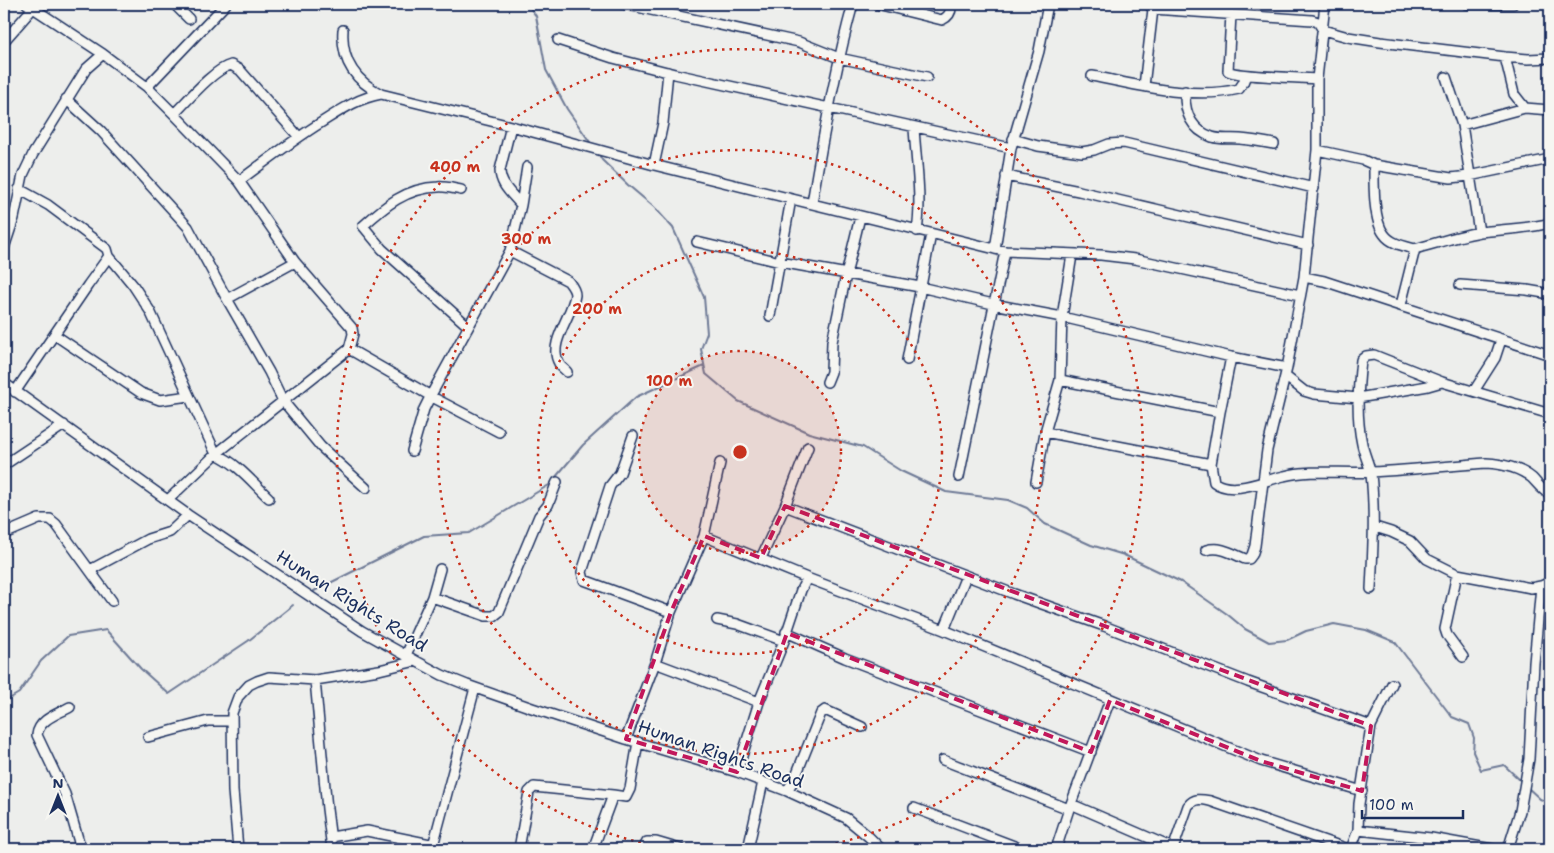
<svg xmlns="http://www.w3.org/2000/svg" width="1554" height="853" viewBox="0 0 1554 853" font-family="'Shantell Sans',sans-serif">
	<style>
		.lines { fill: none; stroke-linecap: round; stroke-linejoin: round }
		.stream { stroke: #6e7a96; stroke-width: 2 }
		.minor-casing { stroke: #1b2f5e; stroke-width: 12 }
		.minor { stroke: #f6f6f2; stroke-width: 9 }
		.marked { fill: none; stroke: #c2185b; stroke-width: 4; stroke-dasharray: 10 6; stroke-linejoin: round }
		.ring { fill: none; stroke: #c8321e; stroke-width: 2.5; stroke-dasharray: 2.5 5 }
		.labels { text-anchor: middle; stroke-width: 4; stroke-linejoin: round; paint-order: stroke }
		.street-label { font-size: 18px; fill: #1b2f5e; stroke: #f6f6f2 }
		.centre { fill: #c8321e; stroke: #f6f6f2; stroke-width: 2.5 }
		.ring-label { font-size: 15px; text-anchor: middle; font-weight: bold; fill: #c8321e; stroke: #f6f6f2; stroke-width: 4; stroke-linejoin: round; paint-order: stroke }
	</style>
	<rect width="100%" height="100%" fill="#edeeec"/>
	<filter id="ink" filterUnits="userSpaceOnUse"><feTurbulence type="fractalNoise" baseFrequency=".02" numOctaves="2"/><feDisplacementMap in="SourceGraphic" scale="10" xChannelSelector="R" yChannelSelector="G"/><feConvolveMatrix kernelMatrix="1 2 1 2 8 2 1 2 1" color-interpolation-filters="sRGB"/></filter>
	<g filter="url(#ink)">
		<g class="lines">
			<path class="stream" d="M527,4L536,16L546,70L567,109L592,145
				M598,153L602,160L628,185L654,207L673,228L704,297L707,333L701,349L706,374L738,401L809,433L863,447L901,471L946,492L1008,500L1027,508L1045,524L1091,545L1124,555L1181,582L1227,614L1245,629L1269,642L1287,640L1306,631L1334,624L1366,630L1395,642L1452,717L1469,724L1474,738L1473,752L1481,770L1504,765L1522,782
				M314,591L424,536L469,533L549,485L583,445L636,397L704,366
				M4,702L19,693L41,661L68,636L106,630L141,669L169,694L248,641L293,605
				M1527,787L1540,799L1550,803"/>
			<g class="minor-casing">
				<path id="minor" d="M27,4L103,54L147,87L174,114L239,181L295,262L352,328L353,334L349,349L216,454L168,500
					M174,4L189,19
					M623,4L799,42L839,58L927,77
					M877,4L942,20C948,17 952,12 951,4
					M1148,4L1153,9L1312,20L1318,22L1323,30L1348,37L1380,42L1505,57L1528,59L1550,58
					M1467,4H1513
					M1231,14L1228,71C1238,77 1301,77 1317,79
					M343,30C341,60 355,81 381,94
					M558,40L613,58L675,74L1011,148
					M4,41L33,8
					M1505,57L1514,94L1525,108
					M1092,76C1139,85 1191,100 1239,89L1243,83L1246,75
					M1446,77L1462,125L1479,232
					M1144,86L1153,9
					M147,87L226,4
					M1185,91C1184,112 1191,130 1212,137C1221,140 1231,138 1240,139C1251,140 1263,142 1274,144
					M66,99L101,131L188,227L227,299L269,372L283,401L321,447L366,488
					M174,114C188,100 214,69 231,65L240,70L299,137
					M1462,125L1525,108L1550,110
					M511,126L500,170C500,185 512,194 521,205
					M914,128C916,161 922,198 917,231
					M1013,139L1038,146L1082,152L1094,150L1109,144L1124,143L1314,188
					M1317,150L1363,160L1374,165L1451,178L1469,176L1550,159
					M654,165L663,123L668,72
					M1374,165C1374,183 1373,220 1384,234C1391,244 1404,246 1415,249
					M1006,176L1079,191L1308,245
					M239,181C266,161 293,140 322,122C341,110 358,98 381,94L511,126L654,165L995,249L1005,251L1101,255L1135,259L1300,295
					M19,189L48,205L107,249L109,256L133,285L150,311L216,454C237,463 252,482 269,498
					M461,190C454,189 445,186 438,187C406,188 385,206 363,226L382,249L468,326
					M812,203C823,136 835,69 853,4
					M697,242L780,262L920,287L993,304L1062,317L1231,357L1287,368
					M4,248L14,218L23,175L33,154L86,69L103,54
					M995,249L1011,148L1039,51L1048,4
					M510,251L568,281C571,285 575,289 575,295C573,314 547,344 559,363C560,367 565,369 567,372
					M1304,277L1324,281L1550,355
					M1460,285L1527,290L1550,294
					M227,299L295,262
					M1401,305L1415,249C1436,243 1458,236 1480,232C1504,229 1527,229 1550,223
					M770,316L791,199
					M55,335L141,393L160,400L189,396
					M349,349L436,399L499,432
					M907,360L931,234
					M1285,376L1304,391L1314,394L1358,398L1428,386L1442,382
					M1060,380L1220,412L1231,357
					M827,382L831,372L832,342L846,275L860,217
					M4,383L188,515L362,631L416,661L442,675L467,685L532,708L626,739L737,772L787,791L846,818L869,837L881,849
					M1474,391L1495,358L1501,340
					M15,392L88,285L109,256
					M1045,432L1211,464L1220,412
					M633,436L620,473L610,486L582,572L584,580L671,612
					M412,451L424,409L431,395L510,251L521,205L527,167
					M1211,464L1214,482C1232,496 1265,480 1284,476C1312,469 1343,474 1371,472C1410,470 1448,466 1486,463C1503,464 1519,467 1532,478C1538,484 1542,491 1550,494
					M4,465L64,425
					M959,477L1005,251
					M1036,482L1045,432L1060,380L1062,317L1072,255
					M785,506L1014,594L1104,626L1248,682L1371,726
					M1375,527L1391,532L1410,541L1427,559L1457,574L1531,588L1541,586L1550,582
					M4,534L39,519H50L56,524L112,601
					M704,536L807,578L944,630L1261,761L1362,791
					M1206,550C1221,546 1231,553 1245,559H1249L1252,555L1255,546L1267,450L1287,368L1304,277L1317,150V79L1325,4
					M761,558L785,506L808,447
					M90,570L148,539L170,532L188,515
					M1457,574L1445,629L1447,635L1463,657
					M1371,589C1373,550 1375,512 1371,474C1369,464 1364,454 1362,444C1356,416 1358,388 1361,360L1366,356L1374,355L1442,382L1550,414
					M432,597L486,616H494L499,612L539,516L548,505L557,482
					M717,620L737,624L784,641
					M944,630L966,576
					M786,632L845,658L1091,752
					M406,655L432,597L440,569
					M655,663L759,702
					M315,680L327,809L332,849
					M70,707C58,714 39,719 37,735L65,794L81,849
					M148,737L208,721H232
					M626,739L655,663L671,612L704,536L720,463
					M943,760L1069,809
					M737,772L759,702L784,641L801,590L807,578
					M787,791L795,778L821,713L825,710L862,727
					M1071,804L1175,849
					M914,808L1022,849
					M1358,830L1431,838L1492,849
					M331,837L367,831L430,844L434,842L475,688
					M238,849L233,791L232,713L238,697L249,685L257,681L269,677L315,680L379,670L416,661
					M519,849L529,792L534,787L613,795
					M593,849L613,795L626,797L630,789L638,742
					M643,849L647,842H656L680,849
					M748,849L763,782
					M1056,849L1069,809L1110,700
					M1173,849L1188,806C1194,798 1200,799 1210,801L1348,849
					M1351,849L1358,830L1359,804L1371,726L1392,684
					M1508,849L1520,811L1529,759L1534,663L1541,586"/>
			</g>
			<use href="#minor" class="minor"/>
		</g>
	</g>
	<path class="marked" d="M785,506L1371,726L1362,791L1261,761L1110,700L1091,752L787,633L737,772L626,739L671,612L704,536L761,558Z"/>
	<circle cx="740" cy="452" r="101" fill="#c8321e" fill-opacity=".12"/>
	<g class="ring">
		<circle cx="740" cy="452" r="101"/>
		<circle cx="740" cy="452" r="202"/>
		<circle cx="740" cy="452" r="302"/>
		<path d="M670 849A403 403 0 1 1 810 849"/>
	</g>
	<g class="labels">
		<g class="street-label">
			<text transform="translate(352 601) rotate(32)" y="6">Human Rights Road</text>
			<text transform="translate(721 754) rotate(19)" y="6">Human Rights Road</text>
		</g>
	</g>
	<circle cx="740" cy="452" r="8" class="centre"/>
	<g class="ring-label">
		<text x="455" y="172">400 m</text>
		<text x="526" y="244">300 m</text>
		<text x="597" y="314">200 m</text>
		<text x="669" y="386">100 m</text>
	</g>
	<rect width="1554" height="853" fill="none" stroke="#f6f6f2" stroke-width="20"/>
	<rect x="10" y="10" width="1534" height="833" fill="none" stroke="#1b2f5e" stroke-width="2" filter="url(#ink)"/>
	<g transform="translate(58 796)" stroke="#f6f6f2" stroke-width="4" paint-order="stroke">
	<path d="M0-4L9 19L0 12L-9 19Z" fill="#1b2f5e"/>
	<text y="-8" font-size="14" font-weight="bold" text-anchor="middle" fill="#1b2f5e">N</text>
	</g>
	<path d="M1362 810v8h101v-8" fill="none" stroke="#1b2f5e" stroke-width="2.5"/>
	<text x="1369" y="810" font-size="15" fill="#1b2f5e" stroke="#f6f6f2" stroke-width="4" paint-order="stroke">100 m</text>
</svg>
